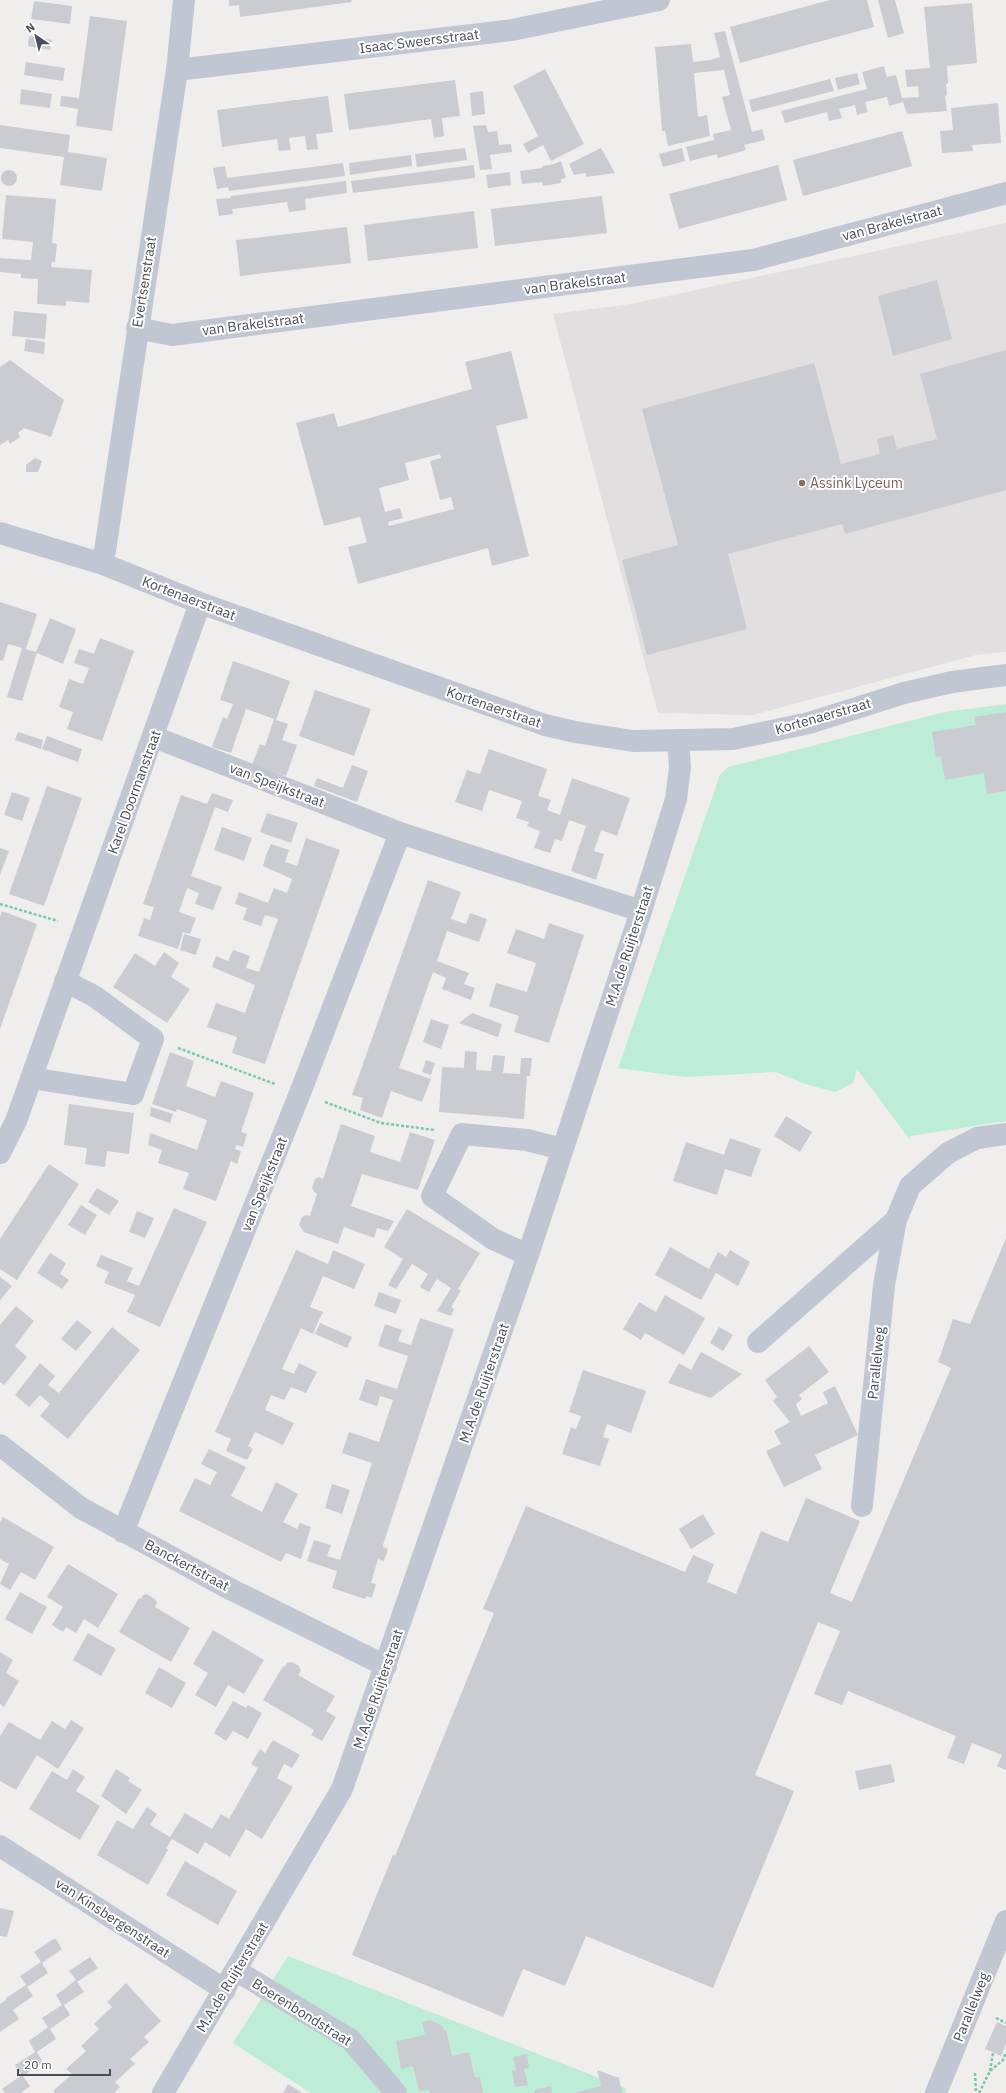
<svg xmlns="http://www.w3.org/2000/svg" width="1006" height="2093" viewBox="0 0 1006 2093" font-family="'IBM Plex Sans',sans-serif">
	<style>
		.education { fill: #e1dfdf }
		.green { fill: #bdecd7 }
		.building { fill: #caccd2; fill-rule: evenodd }
		.lines { fill: none; stroke-linecap: round; stroke-linejoin: round }
		.path { stroke: #77c8ae; stroke-width: 2.5; stroke-dasharray: 3 2; stroke-linecap: butt }
		.minor { stroke: #c1c7d2; stroke-width: 22 }
		.education-dot { fill: #8d6e63; stroke: #fff; stroke-width: 1.5 }
		.labels { text-anchor: middle; stroke-width: 4; stroke-linejoin: round; paint-order: stroke }
		.street-label { font-size: 14px; fill: #474d5a; stroke: #fff }
		.education-label { font-size: 14px; fill: #785e54; stroke: #fff; text-anchor: start }
	</style>
	<rect width="100%" height="100%" fill="#f0eeed"/>
	<path class="education" d="M1006,223V652L976,655L753,715L658,713L553,314L631,304Z"/>
	<path class="green" d="M1006,704V1121L910,1136V1140L857,1069L853,1083L835,1092L805,1084L776,1072L685,1077L618,1068L720,775L728,767L945,712Z
		M288,1956L625,2088L626,2093H311L233,2043Z"/>
	<path class="building" d="M229,0H351L352,2L240,17L239,5L229,6Z
		M830,0H867L874,27L740,63L730,27Z
		M878,0H895L904,33L888,38Z
		M34,1L72,6L70,24L31,19Z
		M972,3L977,63L947,66L948,83L946,84L947,95L945,96L947,111L907,114L903,102L889,106L887,97L865,102L868,112L857,115L855,105L839,109L842,118L829,121L827,112L785,123L781,111L867,89L862,72L884,66L887,77L896,75L902,98L919,97L918,86L907,87L905,70L930,68L924,7Z
		M90,16L127,21L112,131L76,126L78,109L60,106L61,96L79,98Z
		M725,31L752,132L762,129L765,140L744,145L746,150L718,158L717,154L690,161L686,147L714,140L713,134L731,130L722,97L730,95L724,70L694,73L698,117L707,115L710,136L668,146L665,131H662L655,47L691,44L693,62L710,60L720,57L714,33Z
		M29,36L52,40L50,50L28,46Z
		M26,62L65,68L63,81L24,75Z
		M545,69L584,144L551,161L543,145L528,153L523,144L538,136L513,86Z
		M857,73L860,84L838,90L835,78Z
		M830,79L834,91L752,112L749,100Z
		M455,80L460,116L442,118L444,136L434,138L431,119L349,130L344,94Z
		M21,89L52,94L50,108L20,104Z
		M483,91L485,114L472,116L470,93Z
		M328,96L333,132L316,134L318,149L307,150L305,136L289,138L291,150L279,151L277,139L222,147L217,110Z
		M998,103L1001,143L972,145L973,151L942,153L940,131L953,130L951,108Z
		M0,125L70,135L68,152L107,158L102,191L60,185L64,157L0,148Z
		M486,125L488,132L497,131L499,145L511,144L512,152L490,155L492,169L480,170L473,126Z
		M902,131L912,166L803,196L793,160Z
		M465,148L467,160L417,167L415,154Z
		M601,148L615,173L586,177V173L574,175L569,164Z
		M682,148L685,161L663,167L659,154Z
		M411,155L412,166L350,175L349,163Z
		M561,161L566,178L561,179V183L543,186L542,182L522,184L520,171L542,168V166L554,164Z
		M343,163L345,176L229,191L228,187L217,189L213,168L225,166L227,178Z
		M474,165L475,178L353,193L351,181Z
		M778,165L787,200L679,229L669,194Z
		M1 178a8 8 0 1 1 16 0a8 8 0 1 1-16 0Z
		M510,172L511,185L488,188L486,175Z
		M346,181L347,193L305,199L306,210L289,212L287,202L232,209L233,214L219,216L216,199L231,198L230,196Z
		M6,195L56,199L52,243L57,244L55,262H52L51,267L92,270L89,303L66,301V306L37,304L38,279L21,278V274L0,272V258L43,261L31,260L33,242L2,239Z
		M602,196L607,233L495,246L491,209Z
		M474,211L478,248L368,261L364,225Z
		M347,227L351,263L240,276L236,240Z
		M937,280L952,339L893,356L878,296Z
		M14,311L47,314L45,339L12,336Z
		M26,339L45,342L44,354L24,351Z
		M1006,350V490L845,534L842,524L728,554L747,629L647,655L622,560L678,545L642,409L814,363L841,464L880,454L877,439L893,435L897,449L937,439L920,374Z
		M511,351L528,418L496,426L529,556L492,566L488,548L358,584L348,547L367,542L360,517L324,526L296,423L334,413L338,427L472,389L465,362ZM440,454L441,458L430,461L440,500L451,497L454,509L389,526L388,522L403,518L400,508L385,512L379,488L409,480L405,463Z
		M10,360L64,400L51,437L24,428L18,433L20,437L10,444L8,440L0,445V367Z
		M35,458L42,461L38,472H26V465Z
		M0,602L37,614L26,649L36,652L50,618L76,629L63,664L37,653L22,701L7,697L22,648L8,644L3,661L0,660Z
		M100,638L134,651L102,741L67,729L73,712L59,707L69,679L83,684L89,668L74,663L79,649L94,654Z
		M233,661L290,681L276,720L288,724L282,740L297,745L286,776L252,765L260,744L265,746L274,719L246,709L231,753L212,747L223,717L227,719L233,704L220,700Z
		M315,690L371,709L354,756L299,736Z
		M1006,712V791L987,794L984,773L945,780L941,756L936,757L932,732L976,725L974,717Z
		M18,732L43,740L41,749L15,740Z
		M47,736L82,749L78,762L42,749Z
		M489,749L547,769L538,796L551,800L547,810L560,815L572,778L630,798L617,836L601,830L594,851L604,854L596,880L571,871L586,826L569,820L562,841L555,839L550,853L534,848L540,831L527,826L529,822L516,818L522,801L489,790L482,811L455,802L467,770L480,774Z
		M352,765L368,771L357,802L314,786L317,778L343,788Z
		M47,786L82,798L44,906L9,894Z
		M12,792L30,798L22,821L4,815Z
		M212,793L233,800L228,812L215,807L191,876L222,887L213,910L195,904L199,893L187,888L179,912L196,918L190,934L183,932L178,949L138,936L144,918L150,920L154,907L143,904L181,795L207,804Z
		M267,813L298,823L291,843L260,832Z
		M222,827L252,838L244,861L214,850Z
		M306,838L340,850L265,1064L232,1053L237,1037L207,1027L216,1003L245,1013L255,985L212,967L216,956L228,961L233,950L250,956L246,968L259,972L278,919L265,915L261,926L243,920L247,908L235,904L239,892L268,903L274,888L287,893L292,879L263,866L266,855L271,844L289,850L285,862L297,866Z
		M0,848L9,851L0,875Z
		M428,880L461,892L451,919L466,924L470,913L487,919L479,942L447,931L437,961L469,973L464,984L475,988L471,1000L442,989L446,978L433,972L399,1068L431,1079L422,1102L391,1091L382,1118L360,1110L363,1098L352,1095Z
		M2,911L37,924L0,1029V917Z
		M549,923L584,935L549,1043L514,1032L519,1016L489,1006L496,983L527,992L536,963L507,953L516,929L544,939Z
		M184,934L201,939L196,955L180,950Z
		M164,952L179,963L171,977L190,989L167,1023L113,987L135,953L155,966Z
		M472,1013L502,1024L498,1037L459,1023Z
		M431,1019L449,1025L441,1049L423,1042Z
		M465,1051L477,1052L476,1070L491,1071L493,1055L505,1056L503,1073L520,1074L521,1058H532L530,1076H527L524,1119L439,1112L442,1067L464,1068Z
		M170,1052L194,1061L186,1086L215,1097L221,1081L254,1093L241,1132L247,1134L243,1147L236,1145V1147L235,1149L241,1151L237,1164L231,1161L216,1201L183,1189L189,1173L158,1163L162,1150L148,1145L150,1133L197,1150L207,1120L177,1109L176,1112L152,1104Z
		M426,1060L435,1063L431,1075L422,1072Z
		M69,1104L134,1113L129,1154L107,1151L105,1167L85,1164L87,1148L64,1145Z
		M151,1107L173,1114L170,1123L150,1116Z
		M786,1116L812,1132L800,1152L774,1136Z
		M341,1124L375,1136L370,1152L400,1162L410,1132L435,1140L418,1190L362,1174L351,1206L394,1221L388,1231L377,1228L374,1238L344,1227L338,1244L304,1232L299,1225L302,1217L306,1215L310,1216L317,1194L314,1192L312,1188L315,1179L319,1177L323,1179Z
		M730,1138L761,1149L751,1177L725,1169L717,1195L673,1181L686,1142L724,1155Z
		M49,1164L79,1184L17,1280L0,1269V1239Z
		M97,1188L119,1201L109,1215L88,1202Z
		M81,1205L97,1215L85,1235L68,1225Z
		M174,1208L207,1222L160,1327L127,1312L135,1295L104,1283L109,1272L96,1266L101,1255L133,1268L127,1281L139,1286Z
		M407,1209L480,1253L458,1289L461,1291L451,1307L454,1309L451,1316L437,1311L451,1288L437,1279L429,1292L420,1287L428,1274L412,1264L396,1289L388,1285L403,1259L384,1247Z
		M137,1211L154,1218L145,1238L129,1232Z
		M1006,1238V1770L997,1766L1002,1755L972,1743L964,1764L947,1758L956,1736L848,1691L842,1705L814,1694L840,1631L818,1622L755,1775L794,1791L713,1988L586,1936L565,1986L523,1969L503,2017L352,1955L393,1855L395,1856L494,1613L483,1609L526,1506L685,1572L693,1555L714,1564L707,1582L736,1594L761,1531L788,1542L806,1498L860,1521L830,1593L852,1602L951,1368L938,1362L953,1319L970,1324Z
		M670,1247L709,1269L718,1252L726,1257L730,1250L750,1262L738,1286L716,1273L701,1300L655,1275Z
		M296,1250L328,1264L333,1250L365,1264L354,1289L323,1276L310,1307L323,1312L318,1322L313,1334L301,1328L282,1369L294,1374L299,1363L317,1372L306,1393L291,1387L284,1400L271,1395L265,1410L294,1423L283,1445L255,1432L248,1446L253,1449L247,1460L226,1451L231,1439L215,1432Z
		M50,1253L66,1263L60,1274L69,1280L62,1289L37,1273Z
		M0,1277L12,1286L0,1300Z
		M379,1292L401,1300L396,1314L374,1306Z
		M665,1295L705,1318L684,1355L645,1333L641,1340L623,1329L639,1302L656,1312Z
		M16,1306L34,1321L15,1346L27,1357L4,1385L0,1382V1325Z
		M420,1318L454,1329L383,1545V1547L388,1549L384,1561L378,1559L371,1583L376,1584L372,1598L366,1596L365,1599L332,1588L337,1571L307,1561L314,1540L331,1545L327,1556L340,1560L372,1463L342,1453L349,1432L379,1442L393,1400L380,1396L377,1406L359,1400L366,1379L397,1389L408,1356L378,1346L385,1324L402,1330L398,1341L411,1345Z
		M77,1320L92,1332L76,1351L61,1339Z
		M320,1323L352,1337L347,1348L315,1334Z
		M112,1327L140,1350L68,1439L40,1416L50,1404L40,1395L29,1407L15,1395L40,1363L55,1376L48,1385L59,1393Z
		M719,1327L733,1335L723,1351L710,1343Z
		M809,1346L829,1372L799,1395L802,1399L796,1404L801,1416L828,1403L823,1392L835,1386L858,1435L815,1455L822,1469L784,1487L766,1451L781,1444L774,1431L790,1422L773,1401L777,1397L765,1380Z
		M701,1352L742,1374L711,1398L668,1383L679,1363L691,1370Z
		M583,1370L646,1391L631,1433L607,1424L603,1437L609,1439L600,1466L562,1454L571,1427L576,1429L581,1416L569,1412Z
		M209,1449L246,1467L231,1496L262,1512L276,1482L298,1494L283,1522L297,1529L300,1523L311,1527L301,1559L286,1553L281,1562L179,1511L195,1478L210,1485L217,1472L201,1464Z
		M332,1484L350,1490L342,1514L325,1508Z
		M703,1514L715,1534L691,1549L679,1529Z
		M3,1517L54,1547L35,1580L21,1572L10,1590L0,1584L9,1564L0,1559V1522Z
		M68,1564L118,1594L98,1628L84,1619L76,1633L66,1627L63,1632L52,1625L63,1607L47,1597Z
		M20,1592L47,1607L32,1634L5,1619Z
		M147,1594L155,1599L157,1603L155,1607L190,1628L171,1662L119,1632L139,1598L141,1599L143,1595Z
		M213,1630L264,1660L244,1694L228,1685L216,1707L195,1695L208,1673L193,1664Z
		M88,1633L116,1649L101,1676L73,1660Z
		M0,1652L13,1660L6,1673L19,1681L4,1707L0,1704Z
		M292,1662L299,1666L301,1671L298,1675L335,1696L326,1711L336,1717L322,1741L311,1735L314,1730L263,1700L283,1666L285,1667L287,1663Z
		M159,1667L186,1683L172,1708L145,1693Z
		M233,1701L246,1708L248,1705L262,1713L248,1739L233,1731L226,1741L214,1733Z
		M71,1720L84,1728L58,1769L37,1755L16,1790L0,1781V1736L9,1722L40,1740L52,1721L65,1729Z
		M273,1740L300,1755L292,1768L284,1764L277,1778L293,1787L262,1839L246,1829L230,1857L205,1842L198,1854L172,1839L166,1848L168,1850L148,1885L97,1855L117,1820L133,1829L147,1807L157,1814L150,1825L170,1837L185,1813L212,1829L221,1814L229,1819L258,1768L251,1764L260,1749L265,1753Z
		M891,1764L895,1782L859,1790L855,1771Z
		M73,1769L85,1777L76,1791L100,1806L80,1840L29,1809L52,1771L67,1780Z
		M116,1769L130,1778L128,1781L142,1790L126,1814L101,1796Z
		M185,1861L237,1891L218,1925L166,1895Z
		M0,1908L14,1911L7,1937L0,1936Z
		M55,1938L62,1949L42,1963L48,1973L27,1987L33,1996L13,2010L19,2019L0,2032V2004L6,2000V1998L26,1985L20,1976L41,1962L34,1952Z
		M90,1957L98,1968L77,1982L84,1992L64,2005L70,2015L50,2029L56,2039L37,2052L43,2062L23,2076L30,2086L21,2093H5L2,2089L22,2075L15,2065L35,2052L29,2041L48,2027L42,2018L62,2005L56,1995L76,1980L69,1971Z
		M126,1983L161,2021L144,2037L149,2042L130,2059L135,2064L115,2082L120,2087L114,2093H55L53,2091L72,2074L66,2069L86,2051L81,2046L99,2029L94,2024L112,2007L107,2002Z
		M430,2020L443,2026L444,2031L446,2030L452,2056L469,2052L475,2078L480,2077L483,2093H430L429,2090L419,2091L413,2066L401,2069L396,2041L425,2035L422,2022Z
		M997,2022L1006,2026V2044L1001,2056L985,2049Z
		M527,2054L529,2068L524,2069L528,2085L515,2087L512,2071L516,2070L513,2057Z
		M597,2070L619,2078L622,2093H575L601,2086Z
		M288,2084L302,2093H283Z
		M551,2086L552,2093H535L534,2090Z"/>
	<g class="lines">
		<path class="path" d="M0,904L58,921
			M178,1048L275,1084
			M325,1102L381,1123L434,1130
			M996,2018L1006,2023
			M990,2071L993,2053
			M975,2073L976,2093
			M979,2093L990,2071L1003,2060L1006,2052"/>
		<path class="minor" d="M177,70L512,30L659,0
			M137,328L172,335L753,260L1006,193
			M0,533L103,564L200,603L545,725L575,732L633,741L733,739L809,723L904,693L952,682L1006,675
			M103,564L177,70L184,0
			M154,737L400,833L641,911
			M31,1078L133,1094L153,1039L94,996L65,981
			M0,1153L16,1121L200,603
			M528,1255L493,1239L432,1196L462,1134L527,1140L562,1149
			M758,1342L896,1220
			M0,1445L81,1508L232,1590L386,1666
			M862,1506L884,1285L896,1220L910,1186L948,1153L977,1138L1006,1134
			M123,1532L300,1093L400,833
			M0,1846L225,1990
			M237,1971L351,2040L396,2093
			M163,2093L342,1789L528,1255L641,911L676,799L680,767L678,740
			M936,2093L1006,1921"/>
	</g>
	<circle class="education-dot" cx="802" cy="483" r="4"/>
	<g class="labels">
		<g class="street-label">
			<text transform="translate(419 41) rotate(-7)" y="5">Isaac Sweersstraat</text>
			<text transform="translate(892 223) rotate(-15)" y="5">van Brakelstraat</text>
			<text transform="translate(144 282) rotate(-81)" y="5">Evertsenstraat</text>
			<text transform="translate(575 283) rotate(-7)" y="5">van Brakelstraat</text>
			<text transform="translate(253 324) rotate(-7)" y="5">van Brakelstraat</text>
			<text transform="translate(189 598) rotate(21)" y="5">Kortenaerstraat</text>
			<text transform="translate(494 707) rotate(19)" y="5">Kortenaerstraat</text>
			<text transform="translate(823 716) rotate(-16)" y="5">Kortenaerstraat</text>
			<text transform="translate(277 785) rotate(21)" y="5">van Speijkstraat</text>
			<text transform="translate(134 792) rotate(-70)" y="5">Karel Doormanstraat</text>
			<text transform="translate(629 946) rotate(-72)" y="5">M.A.de Ruijterstraat</text>
			<text transform="translate(264 1184) rotate(-68)" y="5">van Speijkstraat</text>
			<text transform="translate(876 1363) rotate(-84)" y="5">Parallelweg</text>
			<text transform="translate(484 1383) rotate(-71)" y="5">M.A.de Ruijterstraat</text>
			<text transform="translate(187 1565) rotate(28)" y="5">Banckertstraat</text>
			<text transform="translate(378 1689) rotate(-71)" y="5">M.A.de Ruijterstraat</text>
			<text transform="translate(113 1918) rotate(33)" y="5">van Kinsbergenstraat</text>
			<text transform="translate(232 1977) rotate(-59)" y="5">M.A.de Ruijterstraat</text>
			<text transform="translate(971 2007) rotate(-68)" y="5">Parallelweg</text>
			<text transform="translate(302 2012) rotate(32)" y="5">Boerenbondstraat</text>
		</g>
		<g class="education-label">
			<text x="810" y="488">Assink Lyceum</text>
		</g>
	</g>
	<g transform="translate(36 36) rotate(325)" stroke="#ffffff" stroke-width="3" paint-order="stroke">
	<path d="M0-3L7 15L0 10L-7 15Z" fill="#474d5a"/>
	<text y="-6" font-size="11" font-weight="bold" text-anchor="middle" fill="#474d5a">N</text>
	</g>
	<path d="M18 2069v6h92v-6" fill="none" stroke="#474d5a" stroke-width="2"/>
	<text x="24" y="2069" font-size="12" fill="#474d5a" stroke="#ffffff" stroke-width="3" paint-order="stroke">20 m</text>
</svg>
